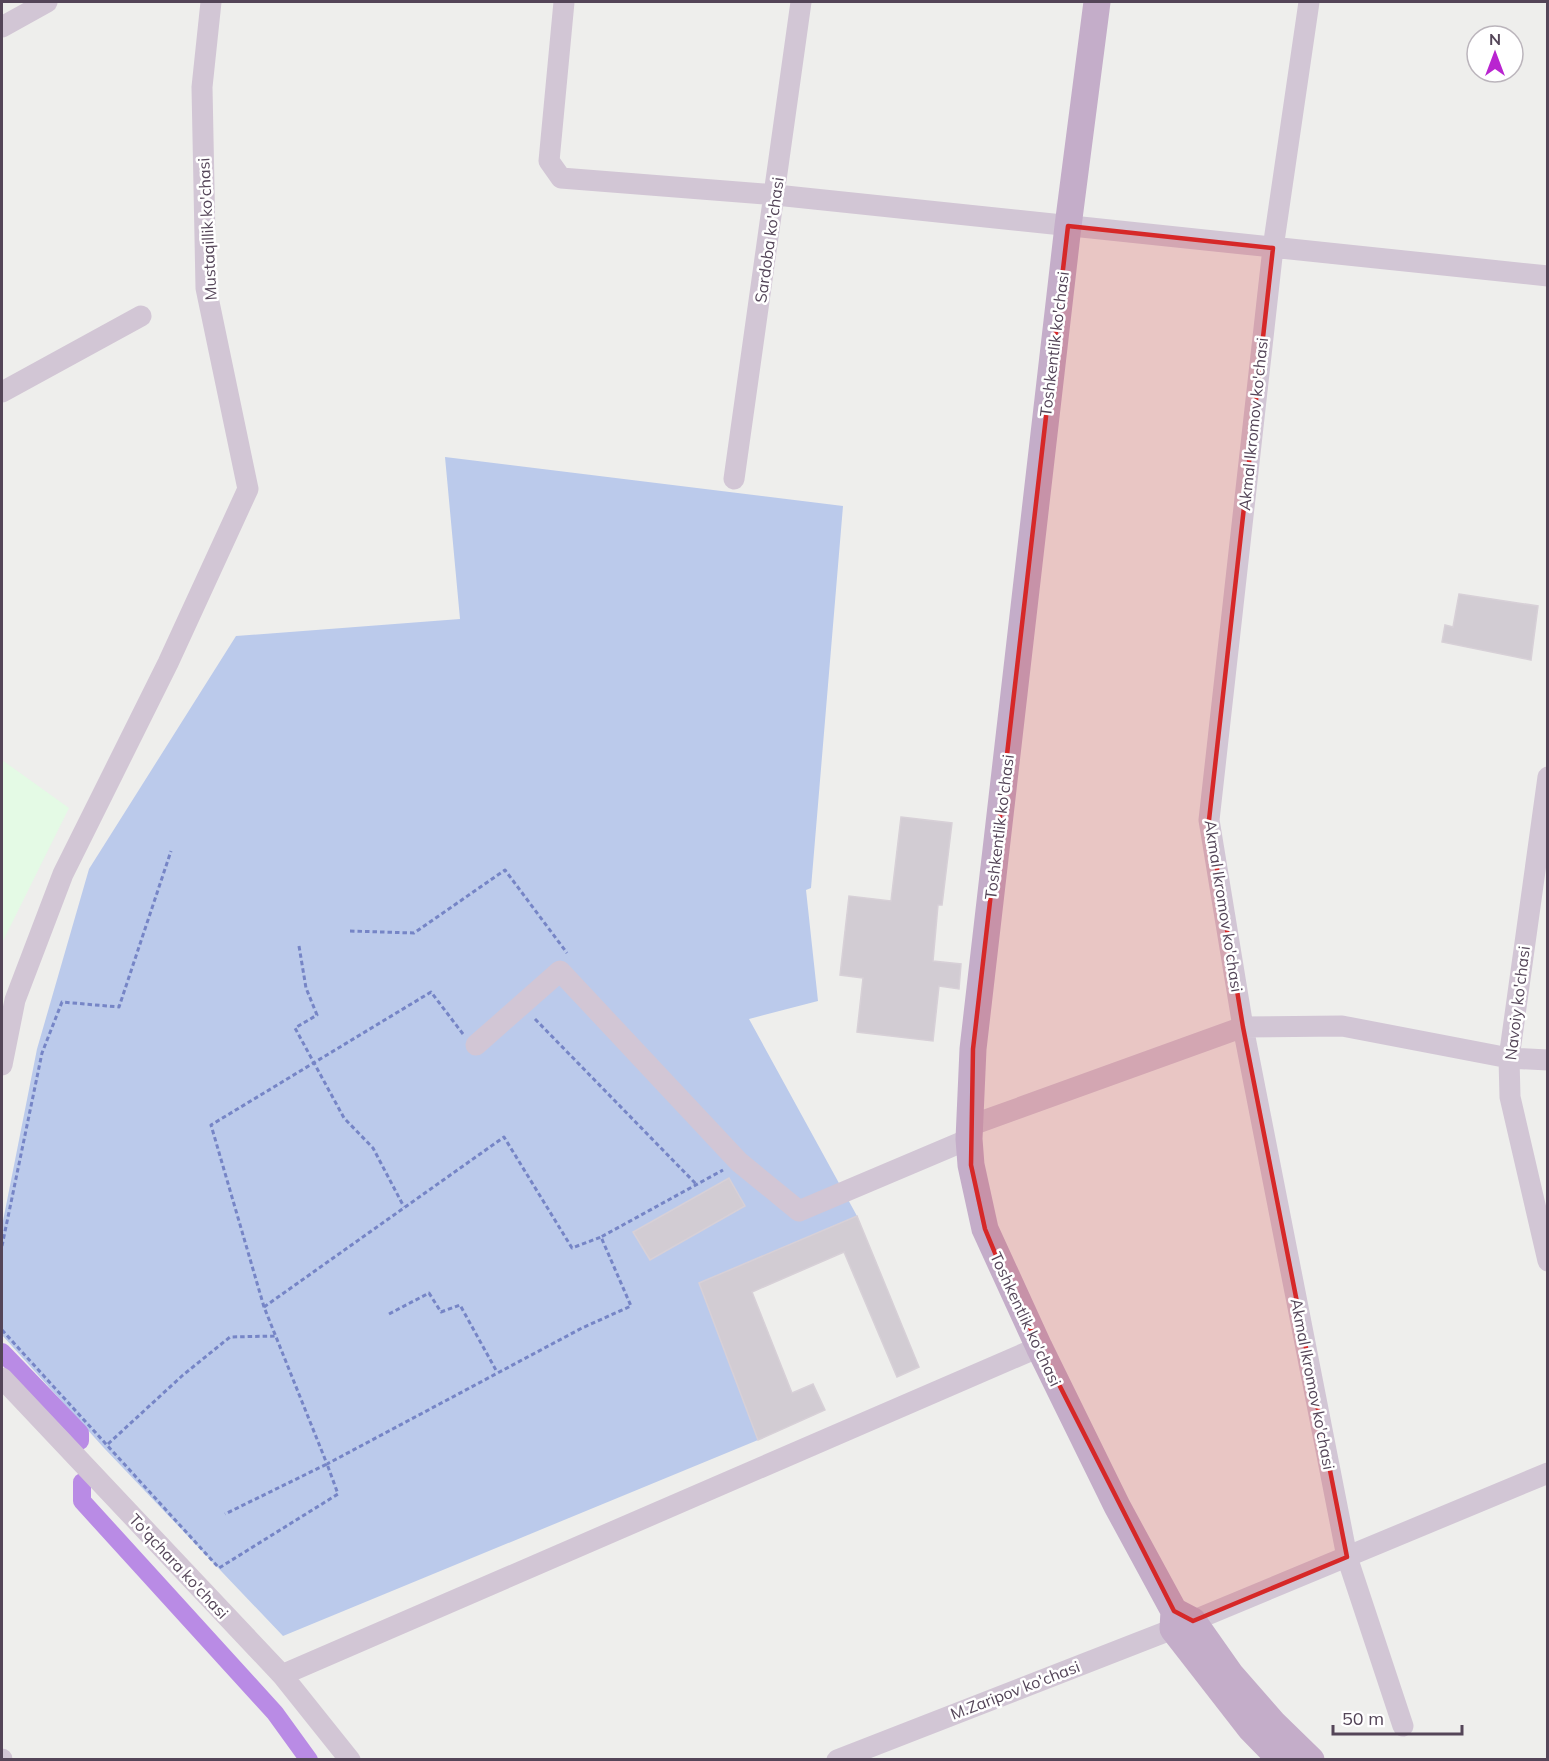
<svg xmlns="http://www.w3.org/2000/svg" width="1549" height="1761" viewBox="0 0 1549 1761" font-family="Mulish,sans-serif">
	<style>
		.commercial { fill: #e4fae5 }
		.green { fill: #bbcaeb }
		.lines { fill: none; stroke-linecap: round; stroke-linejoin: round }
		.canal { stroke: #b98be5; stroke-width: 18 }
		.building { fill: #d2ccd3; stroke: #d7d0d7; stroke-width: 1.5 }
		.path { stroke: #7685c6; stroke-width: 3; stroke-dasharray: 4.5 3; stroke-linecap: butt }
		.minor { stroke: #d2c6d5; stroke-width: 21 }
		.major { stroke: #c4adc9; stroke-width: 27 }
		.marked { fill: #d62828; fill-opacity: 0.2; stroke: #d62828; stroke-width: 4.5; stroke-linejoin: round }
		.labels { text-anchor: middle; stroke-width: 5; stroke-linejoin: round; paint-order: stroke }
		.street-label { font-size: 16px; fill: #544558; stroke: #fff }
	</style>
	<rect width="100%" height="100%" fill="#eeeeec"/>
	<path class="commercial" d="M2,760L69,808L2,943Z"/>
	<path class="green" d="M445,457L843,506L811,888L806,890L818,1001L749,1019L857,1216L699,1283L758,1440L283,1636L104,1448L2,1335V1226L37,1049L89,869L236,636L460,619Z"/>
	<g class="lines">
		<path class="canal" d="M2,1352L80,1433V1441
			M82,1482V1501L275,1713L309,1760"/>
	</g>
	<path class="building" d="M1459,594L1538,606L1531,660L1442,642L1445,625L1453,627Z
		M901,817L952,823L942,905H938L933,961L961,964L959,989L939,986L933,1041L857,1032L863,978L840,975L849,896L891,901Z
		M729,1178L745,1206L650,1260L633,1232Z
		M857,1216L919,1367L897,1377L844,1252L752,1292L792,1393L813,1384L825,1410L758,1440L699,1283Z"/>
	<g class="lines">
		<path class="path" d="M350,931L414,933L505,870L567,953
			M299,946L306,988L317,1015L295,1028L344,1118L373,1148L404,1207
			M535,1019L697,1185
			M463,1034L431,992L211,1125L264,1307L327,1464L582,1328L631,1306L601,1237L723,1170
			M2,1246L42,1053L62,1002L119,1007L171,851
			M264,1307L504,1137L572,1248L601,1237
			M389,1314L429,1293L441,1312L460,1305L497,1372
			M2,1330L219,1568L338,1494L327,1464L225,1514
			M108,1444L183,1375L230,1337L276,1336"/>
		<path class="minor" d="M564,2L549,161L561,178L776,195L1548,276
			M1309,2L1273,248L1209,820L1243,1027L1347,1557L1403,1726
			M2,27L47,2
			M2,392L141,316
			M734,479L801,2
			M1548,777L1509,1058L1510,1097L1548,1261
			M476,1045L560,971L739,1162L799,1211L969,1139
			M2,1065L15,1000L63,874L168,663L248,489L206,288L202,87L211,2
			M969,1126L1243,1027L1342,1026L1509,1058L1548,1060
			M2,1378L282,1675L350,1760
			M282,1675L1039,1347
			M2,1759V1760
			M837,1760L1173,1629L1548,1473"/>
		<path class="major" d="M1097,2L1068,226L973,1049L969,1139L971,1165L985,1229L1039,1347L1117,1506L1174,1611L1173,1629L1250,1728L1281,1760
			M1174,1611L1193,1621L1231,1675L1273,1723L1311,1760"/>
	</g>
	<path class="marked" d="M1068,226L1273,248L1209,820L1243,1027L1347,1557L1193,1621L1174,1611L1007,1282L985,1229L971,1165L973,1049Z"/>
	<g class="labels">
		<g class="street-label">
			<text transform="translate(207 229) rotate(-93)" y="6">Mustaqillik ko'chasi</text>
			<text transform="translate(769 240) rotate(-82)" y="6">Sardoba ko'chasi</text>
			<text transform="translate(1054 344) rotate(-83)" y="6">Toshkentlik ko'chasi</text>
			<text transform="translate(1253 424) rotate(-84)" y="6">Akmal Ikromov ko'chasi</text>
			<text transform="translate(999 827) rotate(-83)" y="6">Toshkentlik ko'chasi</text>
			<text transform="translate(1224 906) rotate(81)" y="6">Akmal Ikromov ko'chasi</text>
			<text transform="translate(1517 1003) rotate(-83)" y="6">Navoiy ko'chasi</text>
			<text transform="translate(1026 1319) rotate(65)" y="6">Toshkentlik ko'chasi</text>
			<text transform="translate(1313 1384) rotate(79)" y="6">Akmal Ikromov ko'chasi</text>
			<text transform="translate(179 1566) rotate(47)" y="6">To'qchara ko'chasi</text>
			<text transform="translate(1015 1690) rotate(-21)" y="6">M.Zaripov ko'chasi</text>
		</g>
	</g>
	<rect width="1549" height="1761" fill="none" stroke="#544558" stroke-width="6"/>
	<g transform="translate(1495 54)"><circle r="28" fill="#ffffff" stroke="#bbb5bc" stroke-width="1.5"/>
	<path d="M0-4.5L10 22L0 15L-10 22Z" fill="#b924d0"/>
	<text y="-9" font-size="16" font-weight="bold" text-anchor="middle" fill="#544558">N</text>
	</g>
	<path d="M1333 1725v9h129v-9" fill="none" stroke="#544558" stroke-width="3"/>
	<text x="1342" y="1725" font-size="18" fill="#544558" stroke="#ffffff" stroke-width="4.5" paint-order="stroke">50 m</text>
</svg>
